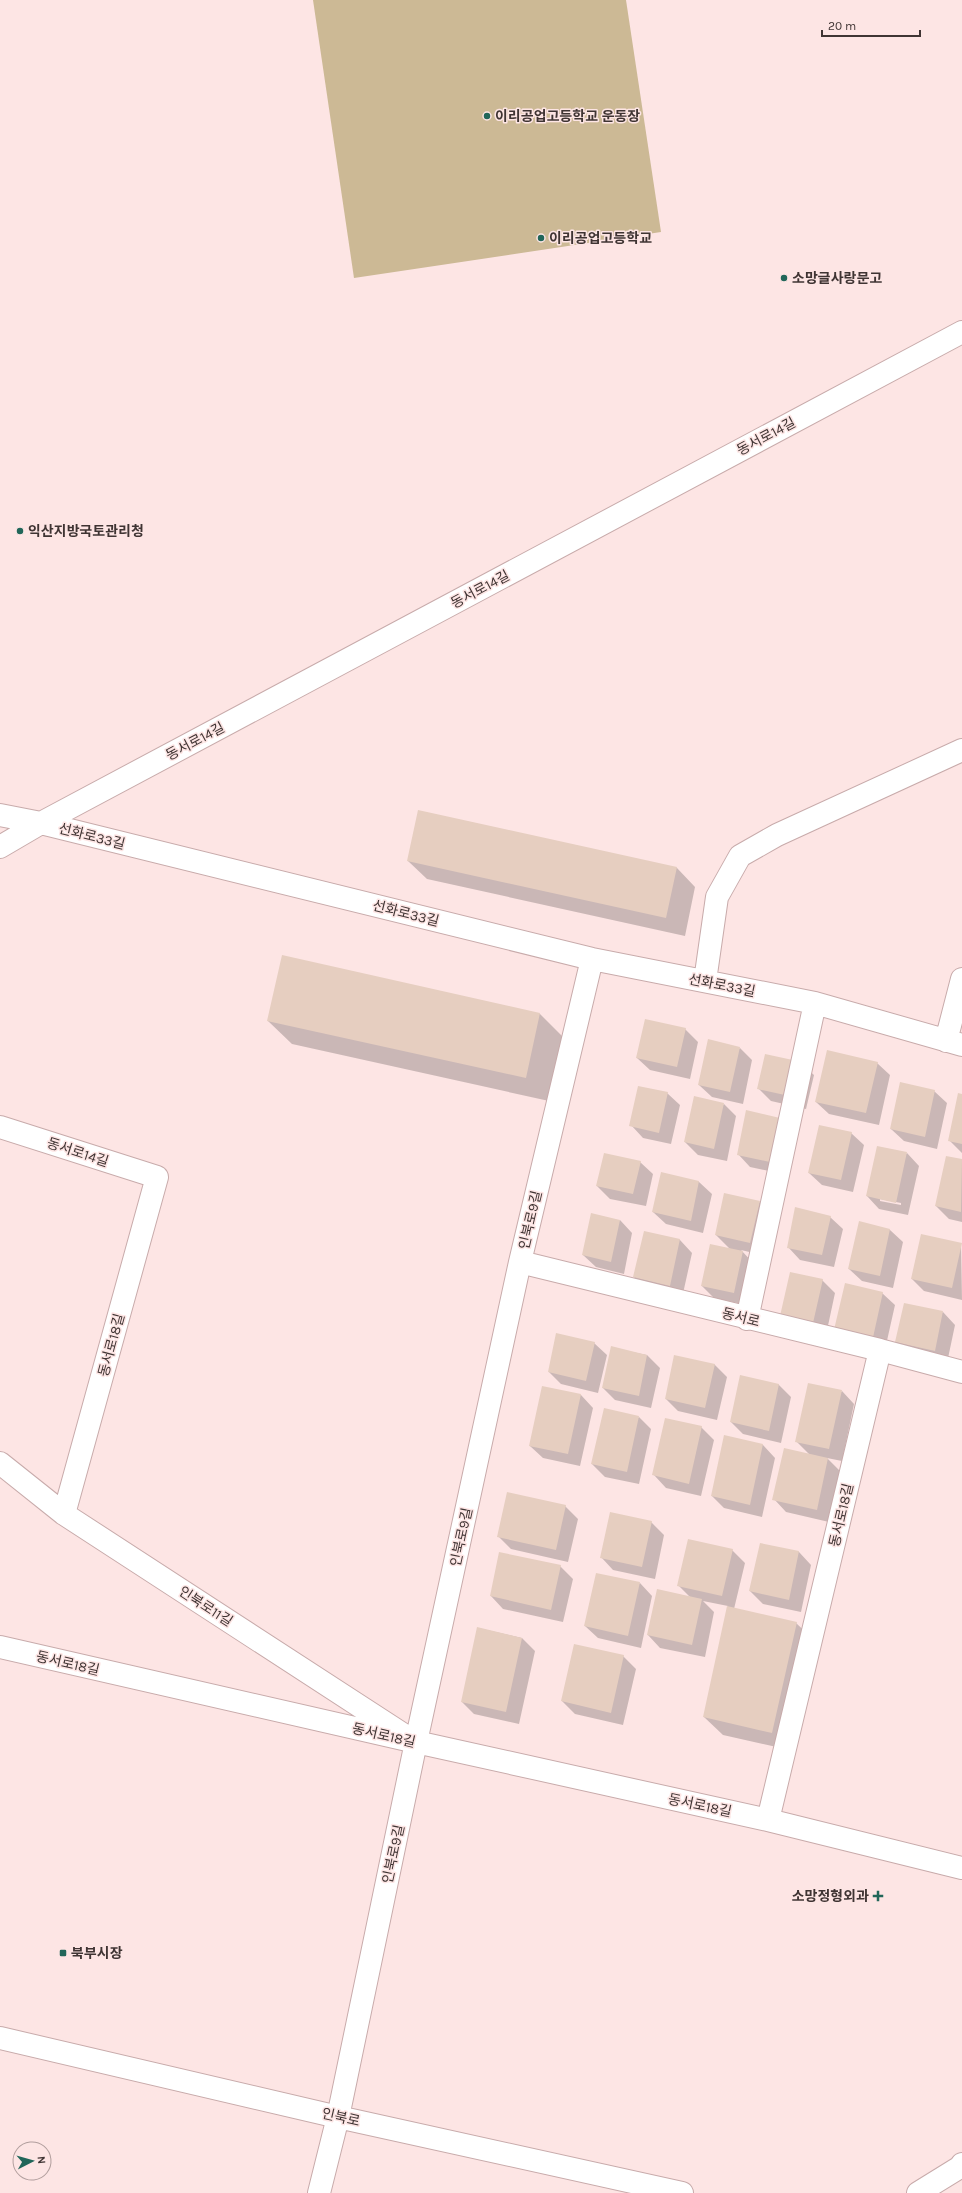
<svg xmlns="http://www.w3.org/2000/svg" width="962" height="2193" viewBox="0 0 962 2193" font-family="Karla,'Noto Sans KR',sans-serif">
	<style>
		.green { fill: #ccb995 }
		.shadow { fill: #0003; fill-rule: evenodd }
		.building { fill: #e6cec0 }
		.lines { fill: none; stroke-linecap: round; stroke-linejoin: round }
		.minor-casing { stroke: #c8abab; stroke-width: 24 }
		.minor { stroke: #fff; stroke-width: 22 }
		.poi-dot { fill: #216659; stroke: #fde5e4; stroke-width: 1.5 }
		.labels { text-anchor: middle; stroke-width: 3; stroke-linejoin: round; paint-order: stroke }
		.poi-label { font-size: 14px; font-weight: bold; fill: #3f3433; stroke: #fde5e4; text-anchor: start }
		.street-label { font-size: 14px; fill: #3f3433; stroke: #fde5e4 }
	</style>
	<rect width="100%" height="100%" fill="#fde5e4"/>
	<path class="green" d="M313,0H626L661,232L354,278Z"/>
	<path class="shadow" d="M419,811L677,868L695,887L685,936L427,879L408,861Z
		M540,1014L563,1037L549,1101L292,1044L268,1021Z
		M685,1029L698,1042L690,1079L650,1070L637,1058Z
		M740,1048L752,1060L743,1104L712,1097L699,1085Z
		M801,1063L814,1075L806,1109L771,1101L758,1088Z
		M877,1063L890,1075L879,1125L829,1114L816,1102Z
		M934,1091L947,1103L937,1149L904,1141L891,1129Z
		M667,1093L680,1105L671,1144L643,1138L631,1125Z
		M962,1095V1153L949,1140Z
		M724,1104L736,1116L727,1161L698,1155L685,1142Z
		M780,1119L783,1174L750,1167L738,1154Z
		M851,1133L864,1145L853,1192L822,1185L809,1173Z
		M907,1153L919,1166L908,1215L879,1209L867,1196ZM880,1199L901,1203V1205L880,1201Z
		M947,1157L962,1160V1222L949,1219L936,1206Z
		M640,1162L653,1174L646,1206L610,1199L597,1186Z
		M662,1174L699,1182L712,1194L703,1233L666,1224L653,1212Z
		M759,1202L772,1214L762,1255L741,1250L755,1265L747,1305L714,1298L702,1286L730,1249L716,1235Z
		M830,1217L843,1229L834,1267L800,1260L788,1247Z
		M620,1220L632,1233L624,1274L596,1267L583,1255Z
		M860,1222L890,1230L903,1242L893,1288L862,1281L849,1269Z
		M645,1232L680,1240L692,1253L682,1298L647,1290L634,1277Z
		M961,1244L962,1300L924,1291L912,1279Z
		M822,1280L835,1293L826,1335L794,1328Z
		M882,1293L895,1305L884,1354L847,1346Z
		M943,1312L955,1325L947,1363L909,1355L896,1342Z
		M594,1343L607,1355L598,1393L561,1384L549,1372Z
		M612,1348L647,1355L660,1368L651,1408L615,1400L603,1388Z
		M714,1364L727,1377L717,1420L678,1411L666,1399Z
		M778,1384L791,1397L781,1443L743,1434L731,1422Z
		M543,1387L581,1395L593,1408L580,1466L543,1458L530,1446Z
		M842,1391L854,1404L842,1461L827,1458L841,1472L829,1522L786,1512L774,1499L810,1455L796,1441Z
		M639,1417L651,1429L639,1484L605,1477L592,1464Z
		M701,1427L714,1440L701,1496L666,1488L654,1475Z
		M725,1436L763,1445L775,1458L762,1517L724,1508L712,1496Z
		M565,1506L578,1519L568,1562L511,1549L498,1536Z
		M651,1522L664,1535L655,1579L613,1570L601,1557Z
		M761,1544L799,1552L811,1565L801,1612L763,1604L750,1591Z
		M732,1550L745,1563L734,1609L796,1623L815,1641L790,1750L723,1735L704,1717L728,1606L703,1601L714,1612L705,1657L660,1648L648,1635L690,1597L678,1585Z
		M560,1566L573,1579L563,1622L503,1609L491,1596Z
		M640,1583L652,1596L641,1648L598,1638L585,1626Z
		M478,1628L522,1638L535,1651L519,1724L474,1714L462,1702Z
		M623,1656L636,1669L623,1725L575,1714L562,1701Z"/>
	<path class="building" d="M418,810L677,867L666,918L407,861Z
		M282,955L540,1013L526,1078L267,1021Z
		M645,1019L686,1028L677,1067L636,1058Z
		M708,1039L740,1047L730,1092L698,1085Z
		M827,1050L878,1062L866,1113L815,1102Z
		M765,1054L802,1062L794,1097L757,1089Z
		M900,1082L935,1090L925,1137L890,1129Z
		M638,1086L668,1092L659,1133L629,1126Z
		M958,1093L962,1094V1144L948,1141Z
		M694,1096L724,1103L714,1149L684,1142Z
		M746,1110L780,1118L770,1162L737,1155Z
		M819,1125L852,1132L841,1180L808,1173Z
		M877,1146L907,1152L896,1203L866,1196Z
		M604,1153L641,1161L633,1194L596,1186Z
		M946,1156L962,1159L961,1212L935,1206Z
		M661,1172L699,1181L691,1221L652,1212Z
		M724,1193L760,1201L750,1243L715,1235Z
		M795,1207L831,1216L822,1255L787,1248Z
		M591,1213L620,1220L611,1262L582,1255Z
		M859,1221L890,1229L880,1276L848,1269Z
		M644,1231L680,1239L670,1286L633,1277Z
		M921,1234L962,1243L952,1288L911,1279Z
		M710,1244L743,1251L734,1293L701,1286Z
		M790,1272L823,1279L813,1323L780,1316Z
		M845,1283L883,1292L872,1342L833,1334Z
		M904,1303L943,1311L935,1351L895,1342Z
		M556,1333L595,1342L586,1381L548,1372Z
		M611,1346L647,1355L639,1396L602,1388Z
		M674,1355L715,1364L705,1408L665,1399Z
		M740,1375L779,1384L769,1431L730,1422Z
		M808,1383L842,1390L829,1449L795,1442Z
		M542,1386L581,1394L568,1454L529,1446Z
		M604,1408L639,1416L627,1472L591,1464Z
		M665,1418L702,1426L689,1484L652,1475Z
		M724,1435L763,1444L750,1505L711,1496Z
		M784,1448L828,1458L817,1510L772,1500Z
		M507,1492L566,1505L556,1550L497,1537Z
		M610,1512L652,1521L642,1567L600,1558Z
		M688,1539L733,1549L722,1596L677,1586Z
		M760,1543L799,1551L789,1600L749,1591Z
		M499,1552L561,1565L551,1610L490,1596Z
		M596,1573L640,1582L628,1636L584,1626Z
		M657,1589L702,1599L692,1645L647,1635Z
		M727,1606L797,1622L772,1733L703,1717Z
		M477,1627L522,1638L506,1712L461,1702Z
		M574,1644L624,1655L611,1713L561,1701Z"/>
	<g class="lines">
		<g class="minor-casing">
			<path id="minor" d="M0,815L41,823L592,959L815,1003L962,1045
				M0,847L41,823L962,332
				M705,981L717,897L740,856L777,835L962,750
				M946,1041L962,979
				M0,1127L157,1177L64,1514
				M520,1262L880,1350L962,1372
				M747,1319L815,1003
				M0,1463L64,1514L404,1735
				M0,1647L416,1742L768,1820L962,1868
				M768,1820L880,1350
				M0,2038L338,2117L682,2193
				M319,2193L338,2117L416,1742L520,1262L592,959
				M918,2193L960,2167L962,2164"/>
		</g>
		<use href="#minor" class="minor"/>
	</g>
	<g class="poi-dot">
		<circle cx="487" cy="116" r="4"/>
		<circle cx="541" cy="238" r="4"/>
		<circle cx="784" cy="278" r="4"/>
		<circle cx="20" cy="531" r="4"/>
		<path d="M876 1890h4v4h4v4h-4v4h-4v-4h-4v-4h4z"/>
		<rect x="59" y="1949" width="8" height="8" rx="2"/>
	</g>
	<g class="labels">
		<g class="poi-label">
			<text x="495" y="121">이리공업고등학교 운동장</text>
			<text x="549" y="243">이리공업고등학교</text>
			<text x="792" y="283">소망글사랑문고</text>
			<text x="28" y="536">익산지방국토관리청</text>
			<text x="869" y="1901" text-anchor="end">소망정형외과</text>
			<text x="71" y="1958">북부시장</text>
		</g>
		<g class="street-label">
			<text transform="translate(766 436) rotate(-28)" y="5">동서로14길</text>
			<text transform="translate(480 589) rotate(-28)" y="5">동서로14길</text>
			<text transform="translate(195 741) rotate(-28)" y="5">동서로14길</text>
			<text transform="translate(92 836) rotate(14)" y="5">선화로33길</text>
			<text transform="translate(406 913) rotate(14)" y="5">선화로33길</text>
			<text transform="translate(722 985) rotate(11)" y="5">선화로33길</text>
			<text transform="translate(78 1152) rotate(18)" y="5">동서로14길</text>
			<text transform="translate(530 1220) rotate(-77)" y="5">인북로9길</text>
			<text transform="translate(741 1317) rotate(14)" y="5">동서로</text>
			<text transform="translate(111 1345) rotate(-75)" y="5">동서로18길</text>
			<text transform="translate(841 1515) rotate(-77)" y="5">동서로18길</text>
			<text transform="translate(461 1537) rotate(-78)" y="5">인북로9길</text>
			<text transform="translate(206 1606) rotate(33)" y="5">인북로11길</text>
			<text transform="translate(68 1663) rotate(13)" y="5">동서로18길</text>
			<text transform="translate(384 1735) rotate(13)" y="5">동서로18길</text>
			<text transform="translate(700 1805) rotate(12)" y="5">동서로18길</text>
			<text transform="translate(393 1854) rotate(-78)" y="5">인북로9길</text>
			<text transform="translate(341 2117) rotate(13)" y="5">인북로</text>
		</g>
	</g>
	<g transform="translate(32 2161) rotate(84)"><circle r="19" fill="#fde5e4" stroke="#b19e9d"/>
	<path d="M0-3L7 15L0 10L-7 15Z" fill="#216659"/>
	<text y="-6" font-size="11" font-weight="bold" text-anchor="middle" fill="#3f3433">N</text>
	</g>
	<path d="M822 30v6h98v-6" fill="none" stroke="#3f3433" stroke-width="2"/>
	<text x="828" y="30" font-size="12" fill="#3f3433" stroke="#fde5e4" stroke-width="3" paint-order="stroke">20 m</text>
</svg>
